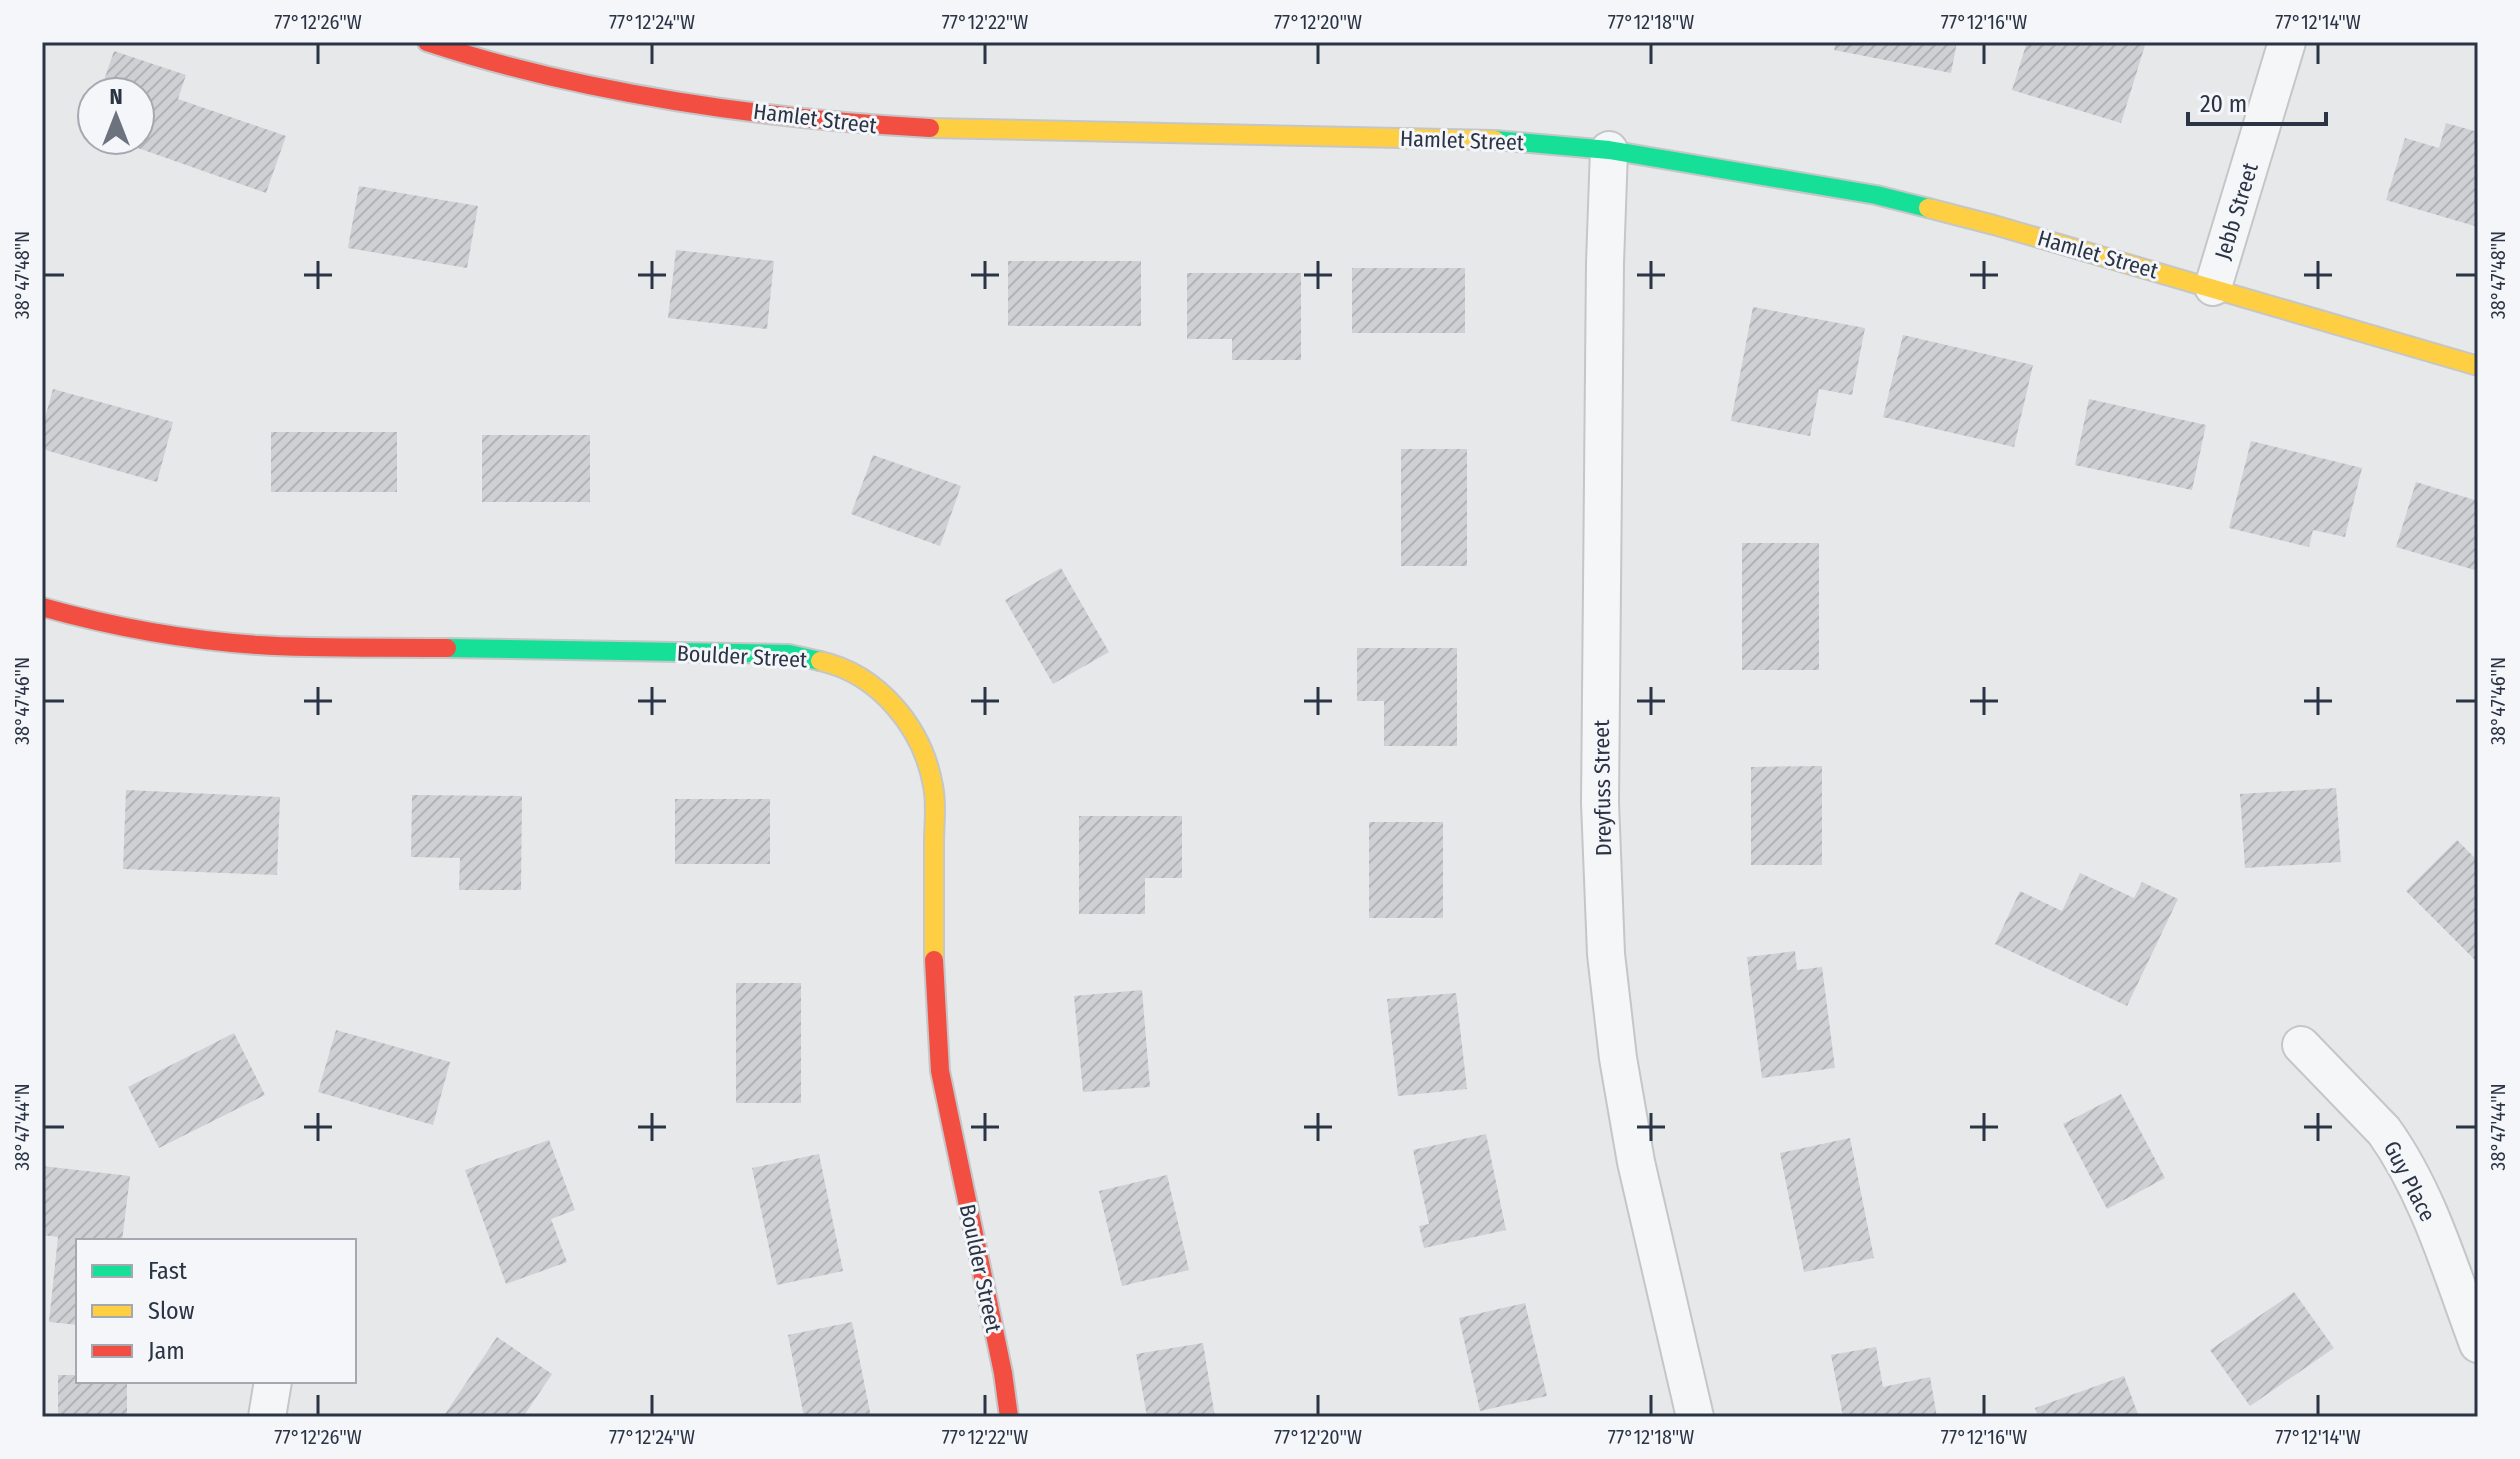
<svg xmlns="http://www.w3.org/2000/svg" width="2520" height="1459" viewBox="0 0 2520 1459" font-family="'Fira Sans Condensed',sans-serif">
	<style>
		.building { fill: url(#building-hatch) }
		.lines { fill: none; stroke-linecap: round; stroke-linejoin: round }
		.street-casing { stroke: #c4c6c8; stroke-width: 40 }
		.fast-casing { stroke: #c4c6c8; stroke-width: 22 }
		.slow-casing { stroke: #c4c6c8; stroke-width: 22 }
		.jam-casing { stroke: #c4c6c8; stroke-width: 22 }
		.street { stroke: #f5f6f7; stroke-width: 36 }
		.fast { stroke: #16e098; stroke-width: 18 }
		.slow { stroke: #ffcf43; stroke-width: 18 }
		.jam { stroke: #f24e42; stroke-width: 18 }
		.ticks { fill: none; stroke: #2b3445; stroke-width: 3 }
		.labels { text-anchor: middle; stroke-width: 6; stroke-linejoin: round; paint-order: stroke }
		.street-label { font-size: 22px; fill: #2b3445; stroke: #f4f6f9 }
		.neatline { fill: none; stroke: #2b3445; stroke-width: 3 }
		.ticks-label { font-size: 20px; text-anchor: middle; fill: #2b3445 }
	</style>
	<defs>
		<pattern id="building-hatch" width="6" height="6" patternUnits="userSpaceOnUse" patternTransform="scale(2)"><rect width="6" height="6" fill="#ced0d3"/><path d="M-1 1l2-2M0 6l6-6M5 7l2-2" fill="none" stroke="#b1b3b6"/></pattern>
	</defs>
	<rect width="100%" height="100%" fill="#e6e8ea"/>
	<path class="building" d="M1836,42H1957L1951,73L1834,50Z
		M2027,42H2146L2121,123L2012,90Z
		M114,51L186,75L178,99L286,136L266,193L115,140H140V92H100Z
		M2446,123L2478,132V227L2386,200L2405,138L2439,148Z
		M359,186L478,206L467,268L348,248Z
		M676,250L774,261L767,329L668,318Z
		M1008,261H1141V326H1008Z
		M1352,268H1465V333H1352Z
		M1187,273H1301V360H1232V339H1187Z
		M1753,307L1865,328L1852,395L1819,389L1810,436L1731,421Z
		M1903,335L2033,365L2014,447L1883,417Z
		M53,389L173,422L157,482L42,449V429Z
		M2089,399L2206,425L2192,490L2075,465Z
		M271,432H397V492H271Z
		M482,435H590V502H482Z
		M2251,441L2362,468L2345,537L2313,530L2309,547L2229,528Z
		M1401,449H1467V566H1401Z
		M873,455L961,486L940,546L851,514Z
		M2416,482L2478,501V571L2396,547Z
		M1742,543H1819V670H1742Z
		M1061,568L1109,652L1053,684L1005,600Z
		M1357,648H1457V746H1384V701H1357Z
		M1822,766V865H1751V767Z
		M2336,788L2341,862L2245,868L2240,794Z
		M126,790L280,797L277,875L123,869Z
		M412,795L522,796L521,890H459L460,858L411,857Z
		M675,799H770V864H675Z
		M1079,816H1182V878H1145V914H1079Z
		M1369,822H1443V918H1369Z
		M2457,840L2478,861V956L2475,960L2406,891Z
		M2080,873L2134,898L2142,882L2178,899L2127,1006L1995,944L2020,891L2062,911Z
		M1795,951L1797,970L1822,967L1835,1068L1762,1078L1747,957Z
		M736,983H801V1103H736Z
		M1142,990L1150,1087L1083,1092L1074,996Z
		M1456,993L1467,1089L1398,1096L1387,999Z
		M336,1030L450,1062L433,1125L318,1092Z
		M234,1033L265,1095L159,1148L128,1087Z
		M2121,1094L2165,1178L2107,1209L2063,1124Z
		M1486,1134L1506,1230L1424,1248L1419,1226L1429,1224L1413,1150Z
		M1850,1138L1874,1258L1804,1272L1780,1153Z
		M549,1140L575,1210L551,1219L567,1262L506,1284L465,1170Z
		M819,1154L843,1271L777,1285L752,1168Z
		M42,1166L130,1176L122,1241H78V1325L49,1322L58,1237L42,1235Z
		M1167,1175L1189,1270L1122,1286L1099,1191Z
		M2294,1292L2334,1348L2250,1406L2210,1350Z
		M1525,1303L1547,1396L1480,1411L1459,1318Z
		M852,1322L871,1417H804L788,1335Z
		M497,1337L552,1374L523,1417H443Z
		M1203,1343L1215,1417H1147L1136,1354Z
		M1876,1347L1883,1387L1930,1377L1937,1417H1843L1831,1355Z
		M58,1375H78V1381H127V1417H58Z
		M2124,1376L2139,1417H2038L2035,1408Z"/>
	<g class="lines">
		<g class="street-casing">
			<path id="street" d="M1609,150L1605,263L1600,803L1606,954L1618,1058L1636,1162L1695,1417
				M2213,287L2287,42
				M2301,1045L2384,1131C2429,1194 2451,1272 2478,1344
				M267,1417L273,1381"/>
		</g>
		<g class="fast-casing">
			<path id="fast" d="M1495,140L1609,150L1876,195L1928,208
				M447,648L789,654L820,661"/>
		</g>
		<g class="slow-casing">
			<path id="slow" d="M930,128L1495,140
				M1928,208L1994,225L2478,366
				M820,661C879,674 923,728 933,786C937,804 934,824 934,842C934,881 934,921 934,960"/>
		</g>
		<g class="jam-casing">
			<path id="jam" d="M427,42C584,94 765,119 930,128
				M42,607C113,627 184,640 258,645C320,649 384,647 447,648
				M934,960L940,1071L1003,1373L1009,1417"/>
		</g>
		<use href="#street" class="street"/>
		<use href="#fast" class="fast"/>
		<use href="#slow" class="slow"/>
		<use href="#jam" class="jam"/>
	</g>
	<path class="ticks" d="M318,44V64M652,44V64M985,44V64M1318,44V64M1651,44V64M1984,44V64M2318,44V64M318,261V289M652,261V289M985,261V289M1318,261V289M1651,261V289M1984,261V289M2318,261V289M44,275H64M304,275H332M638,275H666M971,275H999M1304,275H1332M1637,275H1665M1970,275H1998M2304,275H2332M2456,275H2476M318,687V715M652,687V715M985,687V715M1318,687V715M1651,687V715M1984,687V715M2318,687V715M44,701H64M304,701H332M638,701H666M971,701H999M1304,701H1332M1637,701H1665M1970,701H1998M2304,701H2332M2456,701H2476M318,1113V1141M652,1113V1141M985,1113V1141M1318,1113V1141M1651,1113V1141M1984,1113V1141M2318,1113V1141M44,1127H64M304,1127H332M638,1127H666M971,1127H999M1304,1127H1332M1637,1127H1665M1970,1127H1998M2304,1127H2332M2456,1127H2476M318,1395V1415M652,1395V1415M985,1395V1415M1318,1395V1415M1651,1395V1415M1984,1395V1415M2318,1395V1415"/>
	<g class="labels">
		<g class="street-label">
			<text transform="translate(815 118) rotate(7)" y="8">Hamlet Street</text>
			<text transform="translate(1462 140) rotate(2)" y="8">Hamlet Street</text>
			<text transform="translate(2236 211) rotate(-73)" y="8">Jebb Street</text>
			<text transform="translate(2098 254) rotate(16)" y="8">Hamlet Street</text>
			<text transform="translate(742 656) rotate(3)" y="8">Boulder Street</text>
			<text transform="translate(1602 788) rotate(-91)" y="8">Dreyfuss Street</text>
			<text transform="translate(2410 1181) rotate(63)" y="8">Guy Place</text>
			<text transform="translate(981 1268) rotate(78)" y="8">Boulder Street</text>
		</g>
	</g>
	<rect width="2520" height="1459" fill="none" stroke="#f4f6f9" stroke-width="88"/>
	<rect x="76" y="1239" width="280" height="144" fill="#f4f6f9" stroke="#a4a8b1" stroke-width="2"/>
	<rect x="92" y="1265" width="40" height="12" fill="#16e098" stroke="#a4a8b1" stroke-width="2"/>
	<text x="148" y="1279" font-size="24" fill="#2b3445">Fast</text>
	<rect x="92" y="1305" width="40" height="12" fill="#ffcf43" stroke="#a4a8b1" stroke-width="2"/>
	<text x="148" y="1319" font-size="24" fill="#2b3445">Slow</text>
	<rect x="92" y="1345" width="40" height="12" fill="#f24e42" stroke="#a4a8b1" stroke-width="2"/>
	<text x="148" y="1359" font-size="24" fill="#2b3445">Jam</text>
	<g transform="translate(116 116)"><circle r="38" fill="#f4f6f9" stroke="#a4a8b1" stroke-width="2"/>
	<path d="M0-6L14 30L0 20L-14 30Z" fill="#6c737f"/>
	<text y="-12" font-size="22" font-weight="bold" text-anchor="middle" fill="#2b3445">N</text>
	</g>
	<path d="M2188 112v12h138v-12" fill="none" stroke="#2b3445" stroke-width="4"/>
	<text x="2200" y="112" font-size="24" fill="#2b3445" stroke="#f4f6f9" stroke-width="6" paint-order="stroke">20 m</text>
	<rect x="44" y="44" width="2432" height="1371" class="neatline"/>
	<g class="ticks-label">
		<text x="318" y="29">77°12'26"W</text>
		<text x="652" y="29">77°12'24"W</text>
		<text x="985" y="29">77°12'22"W</text>
		<text x="1318" y="29">77°12'20"W</text>
		<text x="1651" y="29">77°12'18"W</text>
		<text x="1984" y="29">77°12'16"W</text>
		<text x="2318" y="29">77°12'14"W</text>
		<text transform="translate(22 275) rotate(-90)" y="7">38°47'48"N</text>
		<text transform="translate(2498 275) rotate(-90)" y="7">38°47'48"N</text>
		<text transform="translate(22 701) rotate(-90)" y="7">38°47'46"N</text>
		<text transform="translate(2498 701) rotate(-90)" y="7">38°47'46"N</text>
		<text transform="translate(22 1127) rotate(-90)" y="7">38°47'44"N</text>
		<text transform="translate(2498 1127) rotate(-90)" y="7">38°47'44"N</text>
		<text x="318" y="1444">77°12'26"W</text>
		<text x="652" y="1444">77°12'24"W</text>
		<text x="985" y="1444">77°12'22"W</text>
		<text x="1318" y="1444">77°12'20"W</text>
		<text x="1651" y="1444">77°12'18"W</text>
		<text x="1984" y="1444">77°12'16"W</text>
		<text x="2318" y="1444">77°12'14"W</text>
	</g>
</svg>
